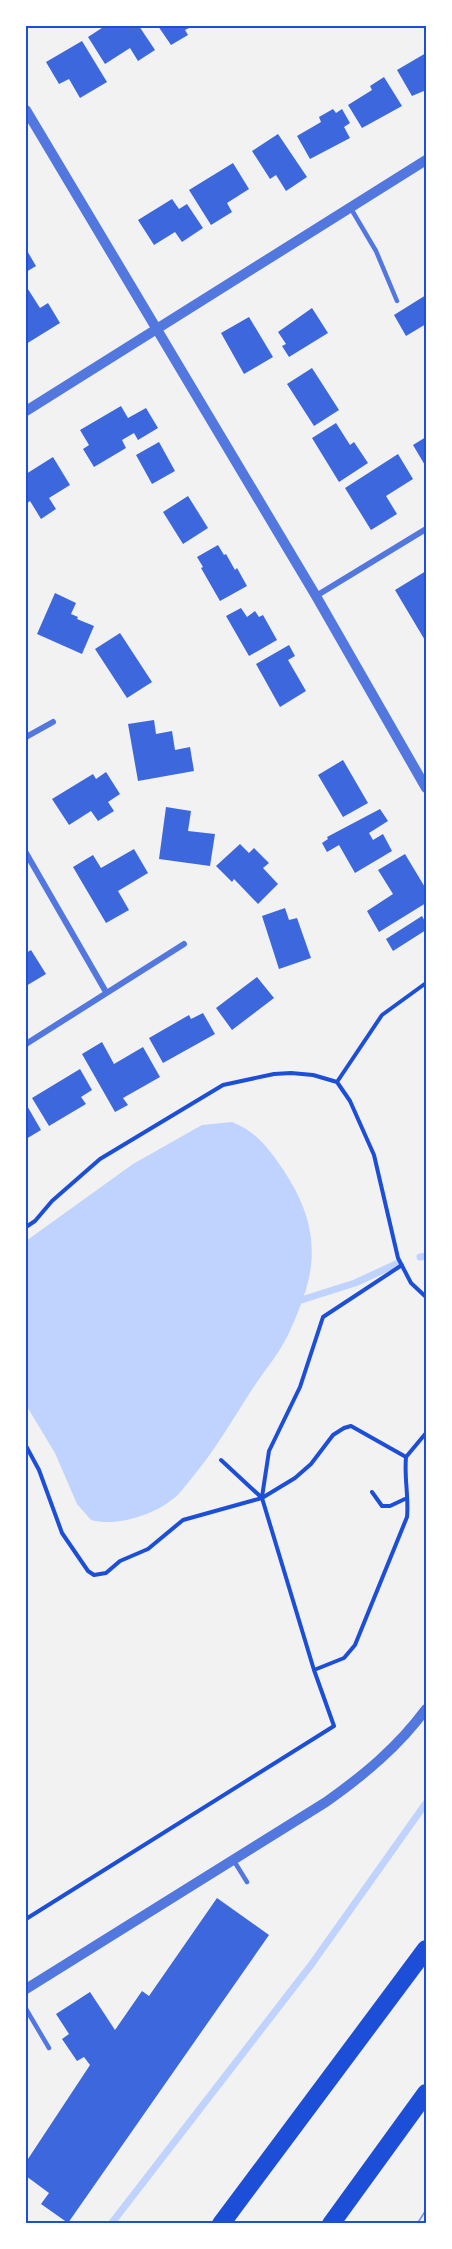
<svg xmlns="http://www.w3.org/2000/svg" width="452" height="2249" viewBox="0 0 452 2249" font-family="Jost,sans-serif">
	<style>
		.water { fill: #bfd3fe }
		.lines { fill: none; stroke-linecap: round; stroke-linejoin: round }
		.stream { stroke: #bfd3fe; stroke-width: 7 }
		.building { fill: #3d67dc }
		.path { stroke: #1d4ed8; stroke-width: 4 }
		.service { stroke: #5277de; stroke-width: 4.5 }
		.minor { stroke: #5277de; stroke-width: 6 }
		.tertiary { stroke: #5277de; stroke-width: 10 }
		.motorway { stroke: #1d4ed8; stroke-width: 18 }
		.tram { stroke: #7290e2; stroke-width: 1.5 }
		.neatline { fill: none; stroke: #1d4ed8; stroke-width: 2 }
	</style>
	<rect width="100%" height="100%" fill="#f2f2f2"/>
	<path class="water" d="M232,1122C256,1131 270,1150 284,1171C303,1200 315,1230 311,1265C309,1287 297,1316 288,1335C279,1354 264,1371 253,1388C233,1419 215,1450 191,1479C185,1486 180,1494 173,1499C153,1515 117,1527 91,1520L77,1504L55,1453L26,1405V1241L133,1164L202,1125Z"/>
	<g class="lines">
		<path class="stream" d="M420,1257L426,1256
			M295,1302L355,1283L396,1264
			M111,2224L311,1965L426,1803"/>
	</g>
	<path class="building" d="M105,26H139L155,50L138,61L130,48L105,64L88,37Z
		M158,26H193L185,30L188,35L171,45Z
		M82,41L107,82L80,98L69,79L59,84L46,62Z
		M426,53V90L412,96L397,70Z
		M384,77L402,106L362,128L348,105L372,90L370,86Z
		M333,109L336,113L342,109L350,123L344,127L350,138L310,159L297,136L321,122L319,117Z
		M278,134L307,177L286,191L276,175L270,179L252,151Z
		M233,163L249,189L227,203L232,212L211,225L189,190Z
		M172,199L179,209L187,204L203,228L182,242L175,232L154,245L138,220Z
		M26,249L36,266L26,272Z
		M26,286L40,308L48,303L60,323L26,344Z
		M426,295V324L406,336L394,315Z
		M312,308L328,333L289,357L282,346L286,344L278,332Z
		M249,317L273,357L244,374L221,333Z
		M312,368L339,410L314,426L287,384Z
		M121,406L128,418L146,408L158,428L138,440L134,433L122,440L126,448L94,467L83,449L89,445L80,430Z
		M336,423L350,445L354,442L368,463L339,482L312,438Z
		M426,437V467L413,445Z
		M159,442L175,471L152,484L136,455Z
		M398,454L413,479L386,496L397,514L371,530L345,488Z
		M53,457L70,485L49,498L56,509L41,519L30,501L26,504V474Z
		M188,496L208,528L183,544L163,512Z
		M218,545L224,555L226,554L235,570L237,568L247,586L220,601L201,568L203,567L197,557Z
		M426,571V642L395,590Z
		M55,593L76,603L71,614L78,617L77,619L94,626L82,654L37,634Z
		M241,608L247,617L255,611L259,617L263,615L277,640L249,656L226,616Z
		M120,633L152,682L127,698L95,649Z
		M289,645L295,656L288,660L306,691L280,707L256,664Z
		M154,720L156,734L172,731L175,750L190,747L194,771L138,781L128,724Z
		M343,760L368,803L343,817L318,775Z
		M106,772L120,794L108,802L114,811L98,821L91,811L69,825L52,799L93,774L96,779Z
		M166,807L191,811L188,831L215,834L210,866L159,859Z
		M380,809L388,821L369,833L373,840L383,834L392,851L355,873L339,845L327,852L322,843L328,839L327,837Z
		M240,844L249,853L254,848L269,863L263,868L278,884L258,904L234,879L232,882L216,866Z
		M134,849L148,873L118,891L129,910L106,923L73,867L93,855L101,868Z
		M405,854L426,889V903L379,932L367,911L393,894L378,870Z
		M285,908L289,920L297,918L311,958L279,969L262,916Z
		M422,916L426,923V930L393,951L386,939Z
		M31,950L46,974L26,986V953Z
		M257,977L274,998L232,1030L216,1008Z
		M203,1013L215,1034L163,1063L149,1038L189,1015L191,1019Z
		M102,1042L114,1064L143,1047L160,1077L123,1098L128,1105L115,1112L82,1054Z
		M80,1069L92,1090L81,1097L86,1104L49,1126L32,1098Z
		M26,1104L41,1130L26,1139Z
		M217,1898L269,1935L68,2223L41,2204L49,2193L26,2176V2162L90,2065L84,2057L77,2061L62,2039L69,2034L56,2014L90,1992L115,2030L142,1991L149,1996Z"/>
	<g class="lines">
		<path class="path" d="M337,1082L382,1015L426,983
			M26,1227L35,1221L52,1201L100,1159L223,1085L274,1074L291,1073L313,1075L337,1082L350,1101L374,1155L398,1258L411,1283L426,1297
			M26,1446L39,1470L62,1533L88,1571L94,1575L106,1573L120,1561L148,1549L183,1520L262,1498L295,1478L311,1464L333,1435L344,1428L351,1426L406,1457C404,1478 409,1497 407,1517L355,1645L344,1658L314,1670
			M406,1457L426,1433
			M372,1492L382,1506H390L407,1498
			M262,1497L269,1451L300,1387L323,1317L402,1265
			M26,1919L334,1726L314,1670L262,1498L221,1460"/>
		<path class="service" d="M350,207L376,251L397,301
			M234,1861L247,1882
			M26,2009L49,2048"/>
		<path class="minor" d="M316,596L426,529
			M26,737L53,722
			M26,853L106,992
			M26,1044L184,944"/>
		<path class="tertiary" d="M26,110L316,596L426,788
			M26,411L426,160
			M26,1989L326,1802C364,1775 398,1747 426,1709"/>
		<path class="motorway" d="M221,2224L426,1949
			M331,2224L426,2093"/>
		<path class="tram" d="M417,2224L426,2210"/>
	</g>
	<rect width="452" height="2249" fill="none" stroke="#ffffff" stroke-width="54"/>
	<rect x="27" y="27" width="398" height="2195" class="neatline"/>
</svg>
